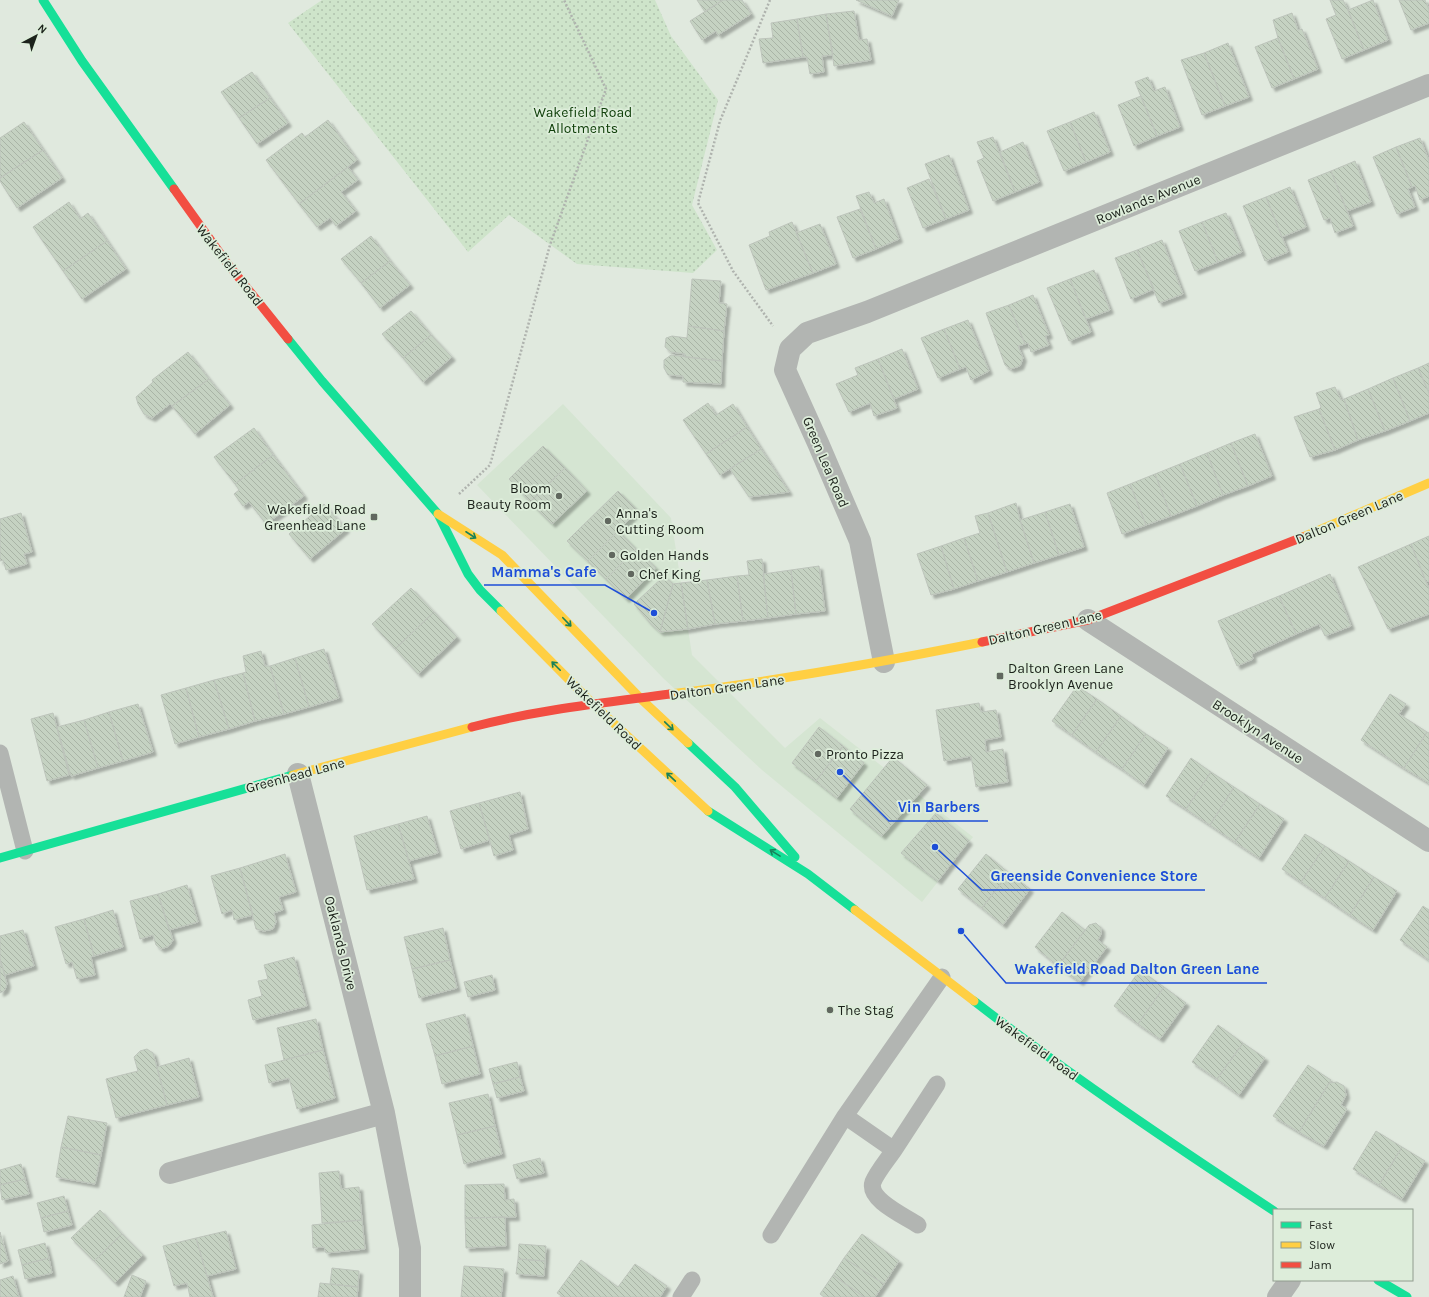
<svg xmlns="http://www.w3.org/2000/svg" width="1429" height="1297" viewBox="0 0 1429 1297" font-family="Karla,sans-serif">
	<style>
		.built { fill: #d5e5d2 }
		.grass { fill: url(#grass-dots) }
		.building { fill: url(#building-back-hatch); stroke: #bdc4bb; filter: url(#shadow) }
		.lines { fill: none; stroke-linecap: round; stroke-linejoin: round }
		.path { stroke: #afb3ae; stroke-width: 2.5; stroke-dasharray: 2 2; stroke-linecap: butt }
		.lane { stroke: #b2b5b2; stroke-width: 17 }
		.street { stroke: #b2b5b2; stroke-width: 22 }
		.fast { stroke: #16e098; stroke-width: 9 }
		.slow { stroke: #ffcf43; stroke-width: 9 }
		.jam { stroke: #f24e42; stroke-width: 9 }
		.oneway { stroke: #19815a }
		.poi-dot { fill: #61685f; stroke: #ddedda; stroke-width: 1.5 }
		.labels { text-anchor: middle; stroke-width: 3.5; stroke-linejoin: round; paint-order: stroke }
		.park-label { font-size: 14px; fill: #11400b; stroke: #ddedda }
		.street-label { font-size: 14px; fill: #1c221b; stroke: #ddedda }
		.poi-label { font-size: 14px; fill: #1c221b; stroke: #ddedda; text-anchor: start }
		.leader { fill: none; stroke: #1d4ed8; stroke-width: 1.5 }
		.callout-dot { fill: #1d4ed8; stroke: #ddedda; stroke-width: 1.5 }
		.callout-label { font-size: 15px; text-anchor: middle; font-weight: bold; fill: #1d4ed8; stroke: #ddedda; stroke-width: 3.5; stroke-linejoin: round; paint-order: stroke }
	</style>
	<defs>
		<pattern id="grass-dots" width="8" height="8" patternUnits="userSpaceOnUse"><rect width="8" height="8" fill="#cee4ca"/><path d="M2 2h.1M6 6h.1" fill="none" stroke="#b0c3ad" stroke-width="1.8" stroke-linecap="round"/></pattern>
		<pattern id="building-back-hatch" width="6" height="6" patternUnits="userSpaceOnUse"><rect width="6" height="6" fill="#c5d2c2"/><path d="M-1 5l2 2M0 0l6 6M5-1l2 2" fill="none" stroke="#a9b4a6"/></pattern>
		<filter id="shadow"><feDropShadow dx="3.5" dy="3.5" stdDeviation="1" flood-color="#0004"/></filter>
	</defs>
	<rect width="100%" height="100%" fill="#e0e9de"/>
	<path class="built" d="M563,404L671,518L692,655L785,748L820,718L973,837L922,902L762,770L663,678L477,485Z"/>
	<path class="grass" d="M322,0H655L671,36L718,100L692,205L717,250L693,273L577,264L509,215L468,252L288,23Z"/>
	<path class="building" d="M697,0H723L705,12Z
		M723,0H742L751,14L718,35L716,31L702,40L690,21Z
		M856,0H899L892,16Z
		M1330,0H1343L1348,10L1364,50L1342,59L1326,19L1336,15Z
		M1373,0L1388,40L1364,50L1348,10Z
		M1399,0H1425L1429,10V23L1411,30Z
		M854,11L859,40L867,39L871,60L834,66L826,14Z
		M1292,13L1298,30L1302,29L1318,69L1294,79L1278,38L1273,20Z
		M826,14L833,55L822,56L824,72L810,74L807,57H803L797,19Z
		M797,19L803,57L763,63L759,39L773,38L771,23Z
		M1278,38L1294,79L1272,88L1255,47Z
		M1228,43L1249,97L1225,106L1204,53Z
		M1204,53L1225,106L1202,115L1181,60Z
		M252,72L270,98L239,118L221,92Z
		M1148,77L1154,91L1165,87L1180,127L1157,136L1135,82Z
		M1141,96L1157,136L1134,146L1118,105Z
		M270,98L288,123L257,144L239,118Z
		M1094,112L1110,152L1086,162L1070,122Z
		M328,120L357,160L299,204L266,160L302,133L305,137Z
		M24,122L43,150L0,178V138Z
		M1070,122L1086,162L1064,171L1047,131Z
		M993,137L1015,192L993,201L977,161L984,158L977,142Z
		M1420,138L1429,161V196L1420,200L1415,186L1412,187L1396,147Z
		M1023,142L1039,182L1015,192L1000,152Z
		M1396,147L1412,187L1408,189L1415,207L1397,214L1373,157Z
		M43,150L62,178L17,208L0,181V178Z
		M949,155L969,210L946,219L925,164Z
		M1355,161L1371,202L1347,211L1331,171Z
		M348,167L358,180L341,192L356,211L336,226L330,218L317,227L299,204Z
		M1331,171L1353,226L1335,233L1330,218L1324,220L1308,180Z
		M929,179L946,219L923,228L907,188Z
		M1290,187L1306,227L1282,237L1266,197Z
		M869,192L874,203L884,199L899,239L876,249L856,196Z
		M1266,197L1288,252L1265,261L1243,206Z
		M69,202L80,219L88,213L107,241L63,271L33,227Z
		M860,209L876,249L853,258L837,217Z
		M1226,213L1242,252L1218,262L1202,222Z
		M792,222L813,273L766,290L749,245L770,236L769,232Z
		M1202,222L1218,262L1195,271L1179,231Z
		M820,224L836,264L813,273L796,233Z
		M371,236L390,261L361,283L341,259Z
		M1162,240L1183,294L1159,303L1137,250Z
		M107,241L126,269L82,299L63,271Z
		M1137,250L1154,289L1131,299L1115,258Z
		M390,261L410,285L380,308L361,283Z
		M1094,270L1110,310L1086,319L1070,279Z
		M692,279L721,281L719,303L727,304L724,331L688,326Z
		M1070,279L1091,332L1069,341L1047,288Z
		M1033,295L1049,335L1045,336L1049,345L1031,352L1028,343L1025,344L1009,305Z
		M1009,305L1025,344L1018,346L1023,358L1020,366L1011,369L1005,365L986,313Z
		M411,311L431,335L403,358L382,334Z
		M968,320L989,371L971,380L966,367L960,369L944,329Z
		M688,326L724,331L722,361L685,357V354L671,352L665,347L666,338L672,336L687,338Z
		M944,329L960,369L938,378L921,338Z
		M431,335L452,357L423,382L403,358Z
		M902,349L918,389L894,399L878,359Z
		M188,352L209,379L172,406L170,404L152,418L144,414L138,404L136,397L153,382L152,380Z
		M671,355L722,361L721,384L683,382V376L668,375L664,368V360Z
		M878,359L897,408L874,416L870,403L849,412L836,384L858,375L855,368Z
		M1429,363V393L1418,368Z
		M1418,368L1429,393V413L1410,421L1393,378Z
		M1393,378L1410,421L1385,431L1368,389Z
		M209,379L230,405L195,434L172,406Z
		M1335,387L1341,400L1344,399L1358,440L1335,450L1319,409L1321,407L1316,393Z
		M1368,389L1385,431L1358,440L1344,399Z
		M708,403L716,415L733,404L747,427L706,454L683,420Z
		M1319,409L1335,450L1310,457L1294,417Z
		M747,427L761,449L720,475L706,454Z
		M254,428L273,455L235,484L214,457Z
		M1255,434L1272,476L1248,486L1231,443Z
		M1231,443L1248,486L1223,495L1207,453Z
		M543,446L565,468L530,502L509,479Z
		M761,449L789,492L749,497L730,469Z
		M1207,453L1223,495L1197,506L1180,464Z
		M273,455L304,496L266,524L249,502L243,506L234,494L239,490L235,484Z
		M1180,464L1197,506L1171,516L1155,474Z
		M565,468L587,491L552,524L530,502Z
		M1155,474L1171,516L1146,525L1130,484Z
		M1130,484L1146,525L1122,534L1107,493Z
		M618,491L638,511L588,561L567,541Z
		M1016,503L1020,520L1034,563L1007,572L988,513Z
		M324,504L346,529L310,559L289,534Z
		M1070,504L1084,547L1059,555L1045,512Z
		M1045,512L1059,555L1034,563L1020,520Z
		M21,513L32,552L24,554L27,564L6,570L3,560L0,561V519Z
		M988,513L1007,572L978,581L964,538L980,533L975,516Z
		M618,531L636,549L606,579L588,561Z
		M1429,536V581L1426,582L1411,544Z
		M964,538L978,581L954,589L941,546Z
		M1411,544L1429,589V614L1388,629L1358,567Z
		M941,546L954,589L931,595L917,554Z
		M636,549L656,568L626,599L606,579Z
		M762,559L768,618L743,621L737,576L749,575L747,561Z
		M819,566L825,611L796,614L791,570Z
		M791,570L796,614L768,618L763,574Z
		M1330,574L1351,626L1325,636L1319,624L1296,634L1279,596Z
		M664,576L673,584L660,632L650,623L634,604Z
		M737,576L743,621L715,624L707,580Z
		M707,580L715,624L688,629L681,583Z
		M681,583L688,629L660,632L673,584Z
		M411,588L434,612L395,649L372,624Z
		M1279,596L1296,634L1252,654L1253,659L1237,666L1218,621Z
		M434,612L457,637L418,674L395,649Z
		M324,649L339,698L309,707L295,658Z
		M261,651L265,666H270L284,714L255,721L243,673L246,672L243,656Z
		M295,658L309,707L284,714L270,666Z
		M243,673L255,721L229,729L214,680Z
		M214,680L229,729L199,737L186,688Z
		M1077,686L1097,699L1072,735L1052,721Z
		M186,688L199,737L175,744L161,695Z
		M1390,694L1406,704L1399,714L1427,732L1404,768L1361,740Z
		M1097,699L1121,716L1096,752L1072,735Z
		M979,703L981,712L996,710L1001,737L985,740L986,752L1003,749L1008,782L976,787L971,756L944,761L936,710Z
		M138,704L153,752L123,761L109,712Z
		M109,712L123,761L98,768L84,720Z
		M53,713L69,775L47,781L31,719Z
		M1121,716L1146,734L1122,769L1096,752Z
		M84,720L98,768L71,776L57,727Z
		M819,727L843,746L816,781L792,763Z
		M1427,732L1429,733V783L1404,768Z
		M1146,734L1168,748L1144,785L1122,769Z
		M843,746L864,763L837,798L816,781Z
		M893,757L927,785L882,836L850,809Z
		M1191,758L1211,772L1186,809L1166,796Z
		M1211,772L1234,787L1210,825L1186,809Z
		M1234,787L1260,804L1235,842L1210,825Z
		M520,792L528,829L509,835L513,850L494,856L479,803Z
		M479,803L490,840L461,849L450,811Z
		M1260,804L1284,819L1259,858L1235,842Z
		M936,813L969,841L938,881L901,853Z
		M427,816L438,853L409,861L398,824Z
		M398,824L414,879L367,890L354,836Z
		M1305,834L1325,846L1301,882L1282,869Z
		M1325,846L1349,861L1325,898L1301,882Z
		M285,854L296,892L279,897L283,910L274,913L276,922L273,929L264,931L256,929L240,868Z
		M986,854L1009,873L982,908L958,889Z
		M1349,861L1374,877L1350,915L1325,898Z
		M240,868L253,915L234,920L232,910L222,914L211,876Z
		M1009,873L1030,889L1003,925L982,908Z
		M1374,877L1397,891L1373,930L1350,915Z
		M187,885L198,922L169,930L158,894Z
		M158,894L173,940L169,946L161,949L156,945L153,935L140,939L130,901Z
		M1423,906L1429,910V960L1400,940Z
		M113,910L123,947L94,956L84,919Z
		M1062,912L1085,930L1058,966L1035,947Z
		M84,919L94,956L91,957L95,975L77,979L72,962L66,964L55,927Z
		M1096,923L1101,928V934L1098,940L1107,947L1080,982L1058,966L1089,925Z
		M443,928L450,960L412,969L404,937Z
		M23,930L34,966L5,975L0,959V936Z
		M294,957L307,1006L253,1020L248,1000L262,996L258,981L268,979L264,965Z
		M0,959L7,984L5,990L0,993Z
		M450,960L457,988L419,998L412,969Z
		M1140,970L1164,987L1138,1024L1114,1006Z
		M492,975L495,990L468,997L464,982Z
		M1164,987L1186,1003L1160,1039L1138,1024Z
		M465,1014L473,1046L435,1056L426,1024Z
		M316,1019L323,1050L284,1060L277,1028Z
		M1218,1025L1243,1043L1217,1079L1192,1062Z
		M1243,1043L1265,1058L1239,1095L1217,1079Z
		M473,1046L480,1074L442,1084L435,1056Z
		M147,1049L153,1053L167,1105L116,1118L106,1079L138,1071L134,1057L140,1051Z
		M323,1050L335,1098L297,1109L289,1078L269,1083L265,1065Z
		M189,1058L199,1097L167,1105L157,1067Z
		M517,1062L520,1077L493,1084L489,1069Z
		M1308,1065L1331,1080L1299,1132L1273,1116Z
		M520,1077L524,1091L497,1098L493,1084Z
		M1337,1082L1344,1086L1346,1095L1341,1105L1347,1109L1324,1146L1299,1132L1329,1083Z
		M488,1094L495,1126L457,1135L449,1103Z
		M68,1116L107,1123L101,1155L61,1147Z
		M495,1126L502,1154L464,1164L457,1135Z
		M1376,1131L1402,1147L1379,1185L1353,1169Z
		M61,1147L101,1155L95,1184L56,1177Z
		M1402,1147L1425,1161L1402,1199L1379,1185Z
		M540,1158L544,1173L517,1179L513,1165Z
		M21,1164L25,1179L0,1185V1170Z
		M339,1171L341,1189L359,1187L362,1220L322,1223L319,1173Z
		M25,1179L29,1194L2,1200L0,1185Z
		M504,1184L505,1200L514,1199L516,1217L465,1218V1185Z
		M64,1196L68,1211L41,1218L37,1203Z
		M100,1210L122,1234L94,1261L71,1238Z
		M68,1211L72,1225L44,1232L41,1218Z
		M505,1217L506,1246L466,1248L465,1218Z
		M362,1220L365,1249L326,1253L324,1247L313,1248L312,1225Z
		M226,1231L236,1269L207,1276L196,1238Z
		M0,1232L8,1261L0,1264Z
		M122,1234L143,1255L115,1283L94,1261Z
		M862,1234L899,1261L884,1284L844,1258Z
		M196,1238L207,1276L213,1297H190L187,1283L174,1286L163,1246Z
		M45,1243L49,1258L22,1265L18,1250Z
		M519,1244L546,1246L545,1261L518,1259Z
		M49,1258L52,1273L25,1279L22,1265Z
		M844,1258L884,1284L875,1297H864L833,1275Z
		M518,1259L545,1261L544,1276L516,1274Z
		M581,1260L618,1287L635,1264L667,1286L660,1297H563L557,1293Z
		M464,1266L504,1269L501,1297H461Z
		M332,1268L359,1271L358,1287L330,1284Z
		M132,1275L146,1281L140,1297H124Z
		M833,1275L864,1297H824L820,1294Z
		M13,1276L19,1297H0V1280Z
		M320,1283L358,1287L357,1297H318Z"/>
	<g class="lines">
		<path class="path" d="M770,0L720,121L698,203L733,271L773,326
			M459,494L490,465L550,245L606,89L564,0"/>
		<path class="lane" d="M0,753L25,851
			M845,1116L894,1150L937,1084
			M894,1150C888,1159 877,1172 873,1182C867,1200 905,1216 918,1225
			M771,1235L845,1116L942,977
			M681,1297L692,1280"/>
		<path class="street" d="M1088,620L1429,841
			M884,662L860,541L818,443L785,370L790,349L807,333L867,312L1429,85
			M298,774L384,1113L410,1248V1297
			M170,1173L384,1113
			M1278,1297L1290,1280"/>
		<path class="fast" d="M43,0L82,61L174,189
			M288,339L322,381L438,514L468,574L480,590L501,611
			M688,743L735,787L795,857
			M708,811L808,874L855,910
			M0,858L293,775
			M974,1001C1071,1076 1172,1144 1274,1211
			M1378,1280L1407,1297"/>
		<path class="slow" d="M438,514L502,555L641,699L688,743
			M1303,537L1429,483
			M501,611L593,704L708,811
			M670,694C775,681 878,663 982,642
			M293,775L472,727
			M855,910L974,1001"/>
		<path class="jam" d="M174,189L227,263L288,339
			M982,642L1088,620L1303,537
			M472,727C536,710 603,703 670,694"/>
	</g>
	<defs><path id="oneway-shaft" d="M-6 0H5M1.5-3L5.5 0L1.5 3" fill="none" stroke-width="1.6" stroke-linecap="round" stroke-linejoin="round"/></defs>
	<g class="oneway">
		<use href="#oneway-shaft" transform="translate(471 535) rotate(33)"/>
		<use href="#oneway-shaft" transform="translate(567 622) rotate(46)"/>
		<use href="#oneway-shaft" transform="translate(556 666) rotate(-135)"/>
		<use href="#oneway-shaft" transform="translate(669 726) rotate(44)"/>
		<use href="#oneway-shaft" transform="translate(671 777) rotate(-137)"/>
		<use href="#oneway-shaft" transform="translate(775 853) rotate(-148)"/>
	</g>
	<g class="poi-dot">
		<circle cx="559" cy="496" r="4"/>
		<rect x="370" y="513" width="8" height="8" rx="2"/>
		<circle cx="608" cy="521" r="4"/>
		<circle cx="612" cy="555" r="4"/>
		<circle cx="631" cy="574" r="4"/>
		<rect x="996" y="672" width="8" height="8" rx="2"/>
		<circle cx="818" cy="754" r="4"/>
		<circle cx="830" cy="1010" r="4"/>
	</g>
	<g class="labels">
		<g class="park-label">
			<text x="583" y="117">Wakefield Road<tspan x="583" dy="16">Allotments</tspan></text>
		</g>
		<g class="street-label">
			<text transform="translate(1148 199) rotate(-22)" y="5">Rowlands Avenue</text>
			<text transform="translate(230 265) rotate(52)" y="5">Wakefield Road</text>
			<text transform="translate(826 462) rotate(67)" y="5">Green Lea Road</text>
			<text transform="translate(1349 517) rotate(-23)" y="5">Dalton Green Lane</text>
			<text transform="translate(1045 627) rotate(-13)" y="5">Dalton Green Lane</text>
			<text transform="translate(727 687) rotate(-8)" y="5">Dalton Green Lane</text>
			<text transform="translate(604 713) rotate(44)" y="5">Wakefield Road</text>
			<text transform="translate(1258 731) rotate(33)" y="5">Brooklyn Avenue</text>
			<text transform="translate(295 775) rotate(-15)" y="5">Greenhead Lane</text>
			<text transform="translate(341 943) rotate(76)" y="5">Oaklands Drive</text>
			<text transform="translate(1037 1048) rotate(36)" y="5">Wakefield Road</text>
		</g>
		<g class="poi-label">
			<text x="551" y="493" text-anchor="end">Bloom<tspan x="551" dy="16">Beauty Room</tspan></text>
			<text x="366" y="514" text-anchor="end">Wakefield Road<tspan x="366" dy="16">Greenhead Lane</tspan></text>
			<text x="616" y="518">Anna's<tspan x="616" dy="16">Cutting Room</tspan></text>
			<text x="620" y="560">Golden Hands</text>
			<text x="639" y="579">Chef King</text>
			<text x="1008" y="673">Dalton Green Lane<tspan x="1008" dy="16">Brooklyn Avenue</tspan></text>
			<text x="826" y="759">Pronto Pizza</text>
			<text x="838" y="1015">The Stag</text>
		</g>
	</g>
	<path class="leader" d="M654 613L605 585H484M840 772L889 821H988M935 847L982 890H1205M961 931L1006 983H1267"/>
	<g class="callout-dot">
		<circle cx="654" cy="613" r="4"/>
		<circle cx="840" cy="772" r="4"/>
		<circle cx="935" cy="847" r="4"/>
		<circle cx="961" cy="931" r="4"/>
	</g>
	<g class="callout-label">
		<text x="544" y="577">Mamma's Cafe</text>
		<text x="939" y="812">Vin Barbers</text>
		<text x="1094" y="881">Greenside Convenience Store</text>
		<text x="1137" y="974">Wakefield Road Dalton Green Lane</text>
	</g>
	<rect x="1273" y="1209" width="140" height="72" fill="#ddedda" stroke="#909c8e"/>
	<rect x="1281" y="1222" width="20" height="6" fill="#16e098" stroke="#909c8e"/>
	<text x="1309" y="1229" font-size="12" fill="#1c221b">Fast</text>
	<rect x="1281" y="1242" width="20" height="6" fill="#ffcf43" stroke="#909c8e"/>
	<text x="1309" y="1249" font-size="12" fill="#1c221b">Slow</text>
	<rect x="1281" y="1262" width="20" height="6" fill="#f24e42" stroke="#909c8e"/>
	<text x="1309" y="1269" font-size="12" fill="#1c221b">Jam</text>
	<g transform="translate(36 36) rotate(41)" stroke="#ddedda" stroke-width="3" paint-order="stroke">
	<path d="M0-3L7 15L0 10L-7 15Z" fill="#1c221b"/>
	<text y="-6" font-size="11" font-weight="bold" text-anchor="middle" fill="#1c221b">N</text>
	</g>
</svg>
